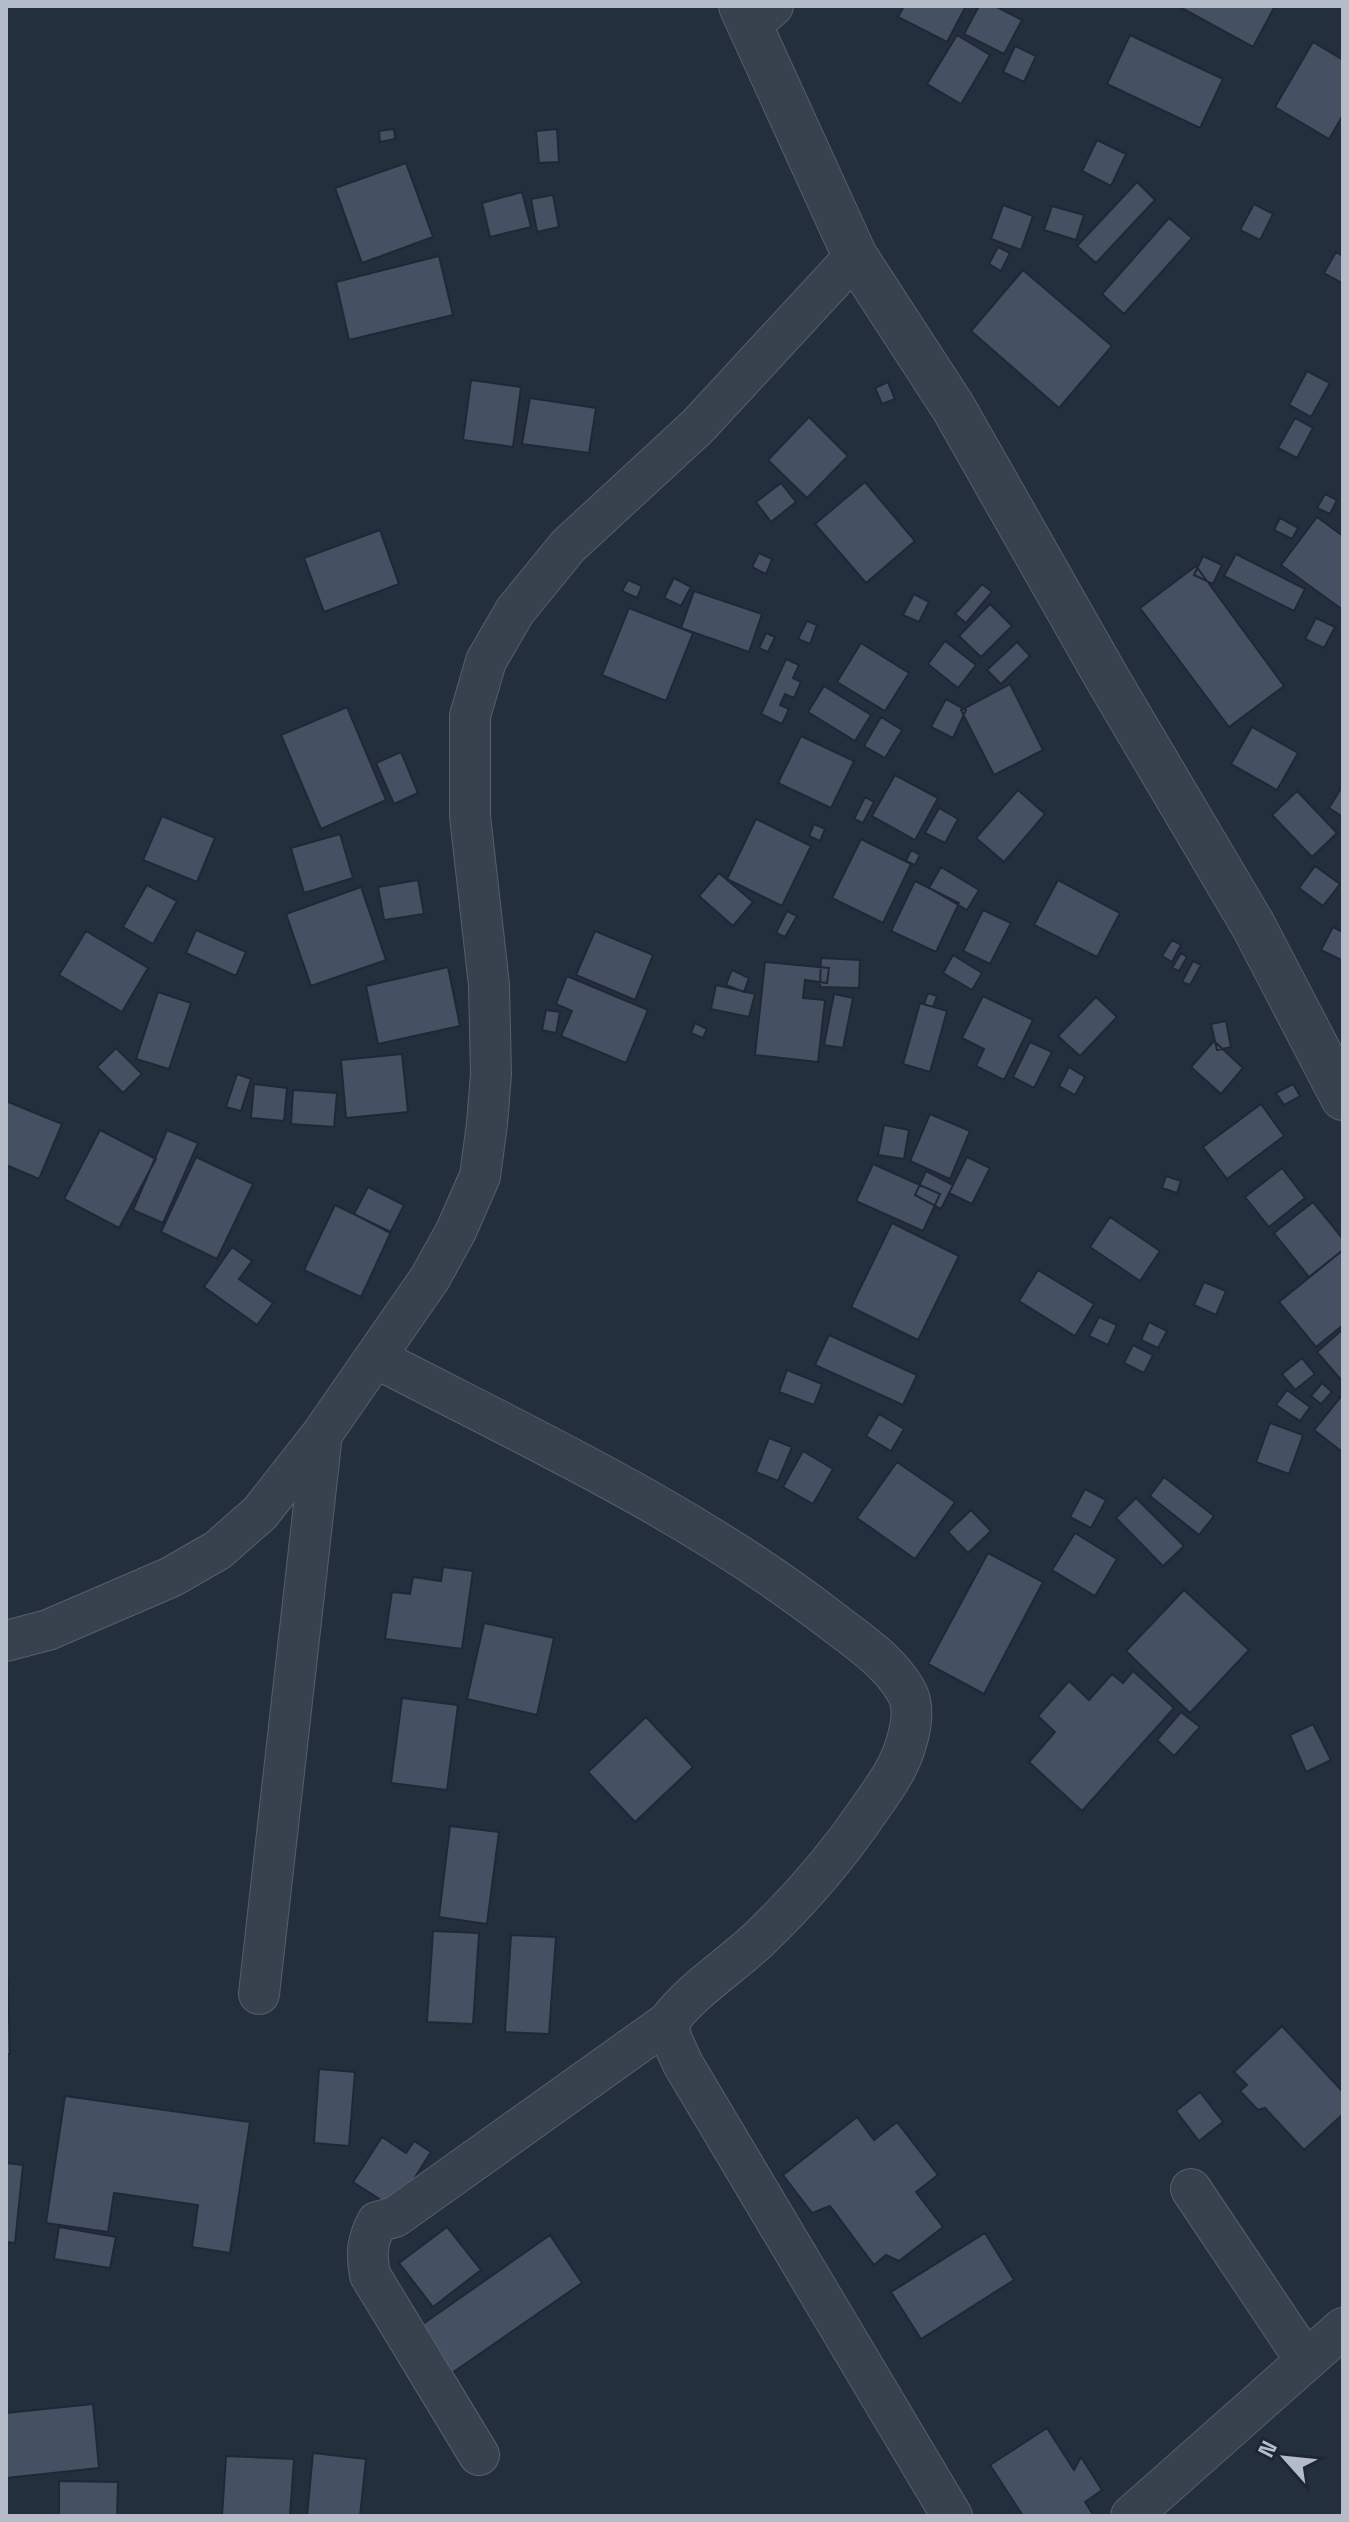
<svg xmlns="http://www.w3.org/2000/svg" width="1349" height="2522" viewBox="0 0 1349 2522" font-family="'Space Grotesk',sans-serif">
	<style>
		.building { fill: #455162; stroke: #1f2835; stroke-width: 2 }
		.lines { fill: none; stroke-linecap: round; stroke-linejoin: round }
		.minor-casing { stroke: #565f6c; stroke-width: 42 }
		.tertiary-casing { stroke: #565f6c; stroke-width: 46 }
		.minor { stroke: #38414e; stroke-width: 40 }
		.tertiary { stroke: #38414e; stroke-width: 44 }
	</style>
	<rect width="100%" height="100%" fill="#242f3e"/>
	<path class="building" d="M904,6H966L947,42L898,17Z
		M979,6H995L1022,20L1004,54L964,34Z
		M1178,6H1275L1253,47Z
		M957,35L990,55L961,104L927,84Z
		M1130,35L1223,79L1200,128L1107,84Z
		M1313,42L1343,60V115L1329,139L1275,107Z
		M1015,46L1036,56L1024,82L1003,72Z
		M394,129L395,139L380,142L379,131Z
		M557,129L559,162L539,163L536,131Z
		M1097,140L1126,154L1111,186L1082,171Z
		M406,163L433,237L362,263L335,188Z
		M1137,182L1155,200L1096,263L1077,246Z
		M522,192L531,227L490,237L482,203Z
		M553,195L559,227L537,232L531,199Z
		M1254,204L1273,214L1260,240L1240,230Z
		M1003,205L1033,216L1021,250L991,239Z
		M1052,206L1084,215L1076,240L1044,230Z
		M1169,218L1192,238L1124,314L1102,294Z
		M998,247L1010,253L1001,271L989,264Z
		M1336,252L1343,256L1342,283L1324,273Z
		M439,256L453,315L349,340L336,282Z
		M1023,270L1112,346L1059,408L971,331Z
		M1307,371L1330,383L1311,417L1289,405Z
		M471,380L521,387L513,447L463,440Z
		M888,382L895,399L882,404L875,388Z
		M530,398L596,408L589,453L522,444Z
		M809,417L848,456L807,498L768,460Z
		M1295,418L1313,428L1297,458L1278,448Z
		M865,482L915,541L866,583L815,524Z
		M781,483L796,502L771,522L756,502Z
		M1325,494L1337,500L1330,514L1317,508Z
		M1317,517L1343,536V610L1281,565Z
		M1280,518L1298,528L1292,539L1274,530Z
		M380,530L399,584L324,612L304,558Z
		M759,553L772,559L766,574L752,567Z
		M1236,554L1305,589L1294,611L1224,576Z
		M1203,556L1222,565L1213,584L1194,575Z
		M1196,566L1284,686L1229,727L1140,608Z
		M674,578L691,587L681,606L664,598Z
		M628,580L642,586L637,598L622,591Z
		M982,584L992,592L966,623L955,614Z
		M694,591L762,614L749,652L681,628Z
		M914,594L929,602L919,622L903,615Z
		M990,604L1012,626L981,657L959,636Z
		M629,608L693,633L666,701L602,675Z
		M1316,618L1335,627L1324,648L1305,639Z
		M807,621L817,625L810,644L798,639Z
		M766,633L775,637L768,652L759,648Z
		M945,641L976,665L958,688L928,664Z
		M1017,642L1030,656L1001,684L987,670Z
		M861,643L909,673L885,711L837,682Z
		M786,659L799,665L793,678L801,682L794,698L785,694L780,705L789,709L782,724L761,714Z
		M1010,684L1043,750L994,775L961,710Z
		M824,686L871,715L855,741L808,712Z
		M946,699L966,710L953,738L931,727Z
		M347,707L386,800L321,829L281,735Z
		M881,717L902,730L885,758L864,746Z
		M1252,727L1298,753L1277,790L1231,764Z
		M801,736L854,761L831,808L778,783Z
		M401,752L418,793L394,804L376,763Z
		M895,775L938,798L915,840L872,816Z
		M1343,785V817L1329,808Z
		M1018,790L1045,814L1004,862L976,838Z
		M1297,791L1337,833L1312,857L1272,815Z
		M865,797L874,802L863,823L854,819Z
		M939,808L958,819L945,843L925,833Z
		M162,816L215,838L197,882L143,860Z
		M756,819L811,846L782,906L727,879Z
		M814,824L825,829L820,841L809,836Z
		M340,834L353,878L304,893L291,848Z
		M861,839L911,864L883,923L832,898Z
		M911,850L920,855L915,865L906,861Z
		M1315,866L1340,884L1323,906L1299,888Z
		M941,867L979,890L967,910L929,888Z
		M719,873L753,902L733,926L699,896Z
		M418,880L424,914L384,920L378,887Z
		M1058,880L1120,913L1097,957L1034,925Z
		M915,881L959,903L936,952L891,931Z
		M147,885L177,901L153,944L123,927Z
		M361,887L386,960L311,986L286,914Z
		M983,910L1011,923L990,964L963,951Z
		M787,911L797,916L785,937L776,933Z
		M1333,927L1343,932V961L1321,950Z
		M196,930L246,952L236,976L186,953Z
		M86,931L148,968L122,1012L59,975Z
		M595,931L653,955L635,1000L576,975Z
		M1172,940L1181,945L1172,962L1162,956Z
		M1181,953L1187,957L1179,971L1172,968Z
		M953,955L982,973L972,990L943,973Z
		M821,958L860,960L859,988L820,987Z
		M1193,961L1201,965L1190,985L1182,982Z
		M765,962L829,968L827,983L805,980L803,998L825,1000L818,1062L755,1055Z
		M448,967L460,1026L378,1044L366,986Z
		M732,970L749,978L744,992L726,985Z
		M567,976L648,1010L626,1063L561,1036L572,1011L556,1004Z
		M716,985L755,994L749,1017L711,1009Z
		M158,992L191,1003L169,1069L136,1059Z
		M928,993L937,996L933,1007L924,1004Z
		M834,994L853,998L843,1048L824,1045Z
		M983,996L1033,1020L1004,1080L976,1066L984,1049L962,1038Z
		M1096,997L1117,1017L1080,1056L1058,1036Z
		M920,1003L947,1011L930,1072L903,1064Z
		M546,1010L560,1012L556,1033L542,1030Z
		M1226,1021L1231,1047L1217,1050L1211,1024Z
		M695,1023L707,1029L703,1038L691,1033Z
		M1214,1041L1243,1068L1221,1094L1191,1067Z
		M1030,1042L1052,1052L1034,1088L1013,1077Z
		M116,1048L142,1074L123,1093L97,1067Z
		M402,1054L408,1112L346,1118L341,1060Z
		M1069,1067L1085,1077L1075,1095L1059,1086Z
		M237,1074L251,1079L241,1111L226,1107Z
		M254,1084L287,1088L284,1121L251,1118Z
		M1293,1084L1300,1096L1284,1105L1276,1093Z
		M293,1090L337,1093L334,1127L291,1124Z
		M6,1101L62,1124L39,1179L6,1165Z
		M1261,1104L1284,1136L1227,1179L1203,1147Z
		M930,1114L970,1131L950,1179L910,1161Z
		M884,1125L909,1130L904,1159L878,1155Z
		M100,1130L156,1159L119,1228L64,1199Z
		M167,1130L198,1143L163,1223L133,1210Z
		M196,1157L253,1184L217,1259L161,1232Z
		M967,1157L990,1168L972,1204L949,1193Z
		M873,1164L940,1194L923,1231L856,1201Z
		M1282,1168L1305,1198L1269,1227L1245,1197Z
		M926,1171L953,1185L941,1209L915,1195Z
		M1166,1176L1181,1181L1177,1193L1162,1188Z
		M368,1187L404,1205L390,1233L354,1214Z
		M1313,1202L1343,1239V1250L1309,1277L1274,1233Z
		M335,1205L391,1232L361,1297L304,1270Z
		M1110,1217L1160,1251L1140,1281L1090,1247Z
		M892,1223L959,1256L918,1340L851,1307Z
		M232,1247L252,1261L239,1279L273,1303L257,1325L204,1287Z
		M1343,1250V1325L1316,1347L1279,1302Z
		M1038,1270L1094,1304L1075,1336L1019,1301Z
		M1204,1282L1226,1291L1216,1315L1194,1305Z
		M1099,1317L1117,1325L1108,1345L1089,1336Z
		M1149,1322L1167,1331L1158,1348L1141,1340Z
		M1343,1329V1382L1317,1352Z
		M829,1335L917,1375L903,1405L815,1365Z
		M1133,1345L1153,1355L1144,1373L1124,1363Z
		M1302,1358L1315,1374L1295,1390L1282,1374Z
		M787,1370L822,1384L814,1405L779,1392Z
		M1322,1383L1332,1392L1321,1404L1311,1396Z
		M1287,1390L1310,1407L1300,1421L1276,1405Z
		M1343,1394V1447L1341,1451L1314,1430Z
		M879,1414L904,1429L891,1451L866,1436Z
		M1270,1423L1303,1435L1289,1474L1256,1462Z
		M769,1438L792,1447L778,1481L756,1472Z
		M803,1451L833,1469L813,1504L783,1487Z
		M897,1462L955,1502L915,1559L857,1518Z
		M1164,1477L1214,1516L1199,1535L1150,1496Z
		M1085,1489L1106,1500L1091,1528L1070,1517Z
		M1136,1498L1184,1546L1163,1566L1116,1518Z
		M971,1510L991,1531L968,1553L948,1532Z
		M1075,1533L1117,1559L1095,1596L1052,1570Z
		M988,1553L1043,1582L984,1694L928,1664Z
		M443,1567L473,1571L462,1649L385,1639L392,1592L410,1594L413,1577L441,1581Z
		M1184,1590L1249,1650L1190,1713L1126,1651Z
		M484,1623L554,1638L537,1715L467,1699Z
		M1133,1671L1174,1708L1082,1811L1029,1762L1055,1732L1038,1716L1069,1681L1089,1700L1112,1674L1123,1683Z
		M402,1698L458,1705L447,1790L391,1783Z
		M1181,1712L1200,1727L1174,1756L1157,1740Z
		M646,1717L693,1767L635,1822L588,1772Z
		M1313,1724L1331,1760L1306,1772L1290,1735Z
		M450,1826L499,1832L487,1924L439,1917Z
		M433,1931L479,1933L473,2024L427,2022Z
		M511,1935L556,1937L549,2034L505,2032Z
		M6,1981H8L10,2054H6Z
		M1282,2026L1343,2092V2114L1304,2150L1265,2108L1258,2110L1240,2091L1247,2085L1234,2072Z
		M319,2069L355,2072L349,2146L314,2143Z
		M1200,2092L1223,2122L1199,2141L1176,2111Z
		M65,2096L250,2122L230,2253L192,2247L198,2205L114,2193L108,2232L46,2223Z
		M857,2117L874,2140L897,2122L938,2175L916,2192L943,2227L899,2261L886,2255L874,2265L830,2206L812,2213L783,2175Z
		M382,2137L406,2153L414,2141L431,2152L395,2209L353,2182Z
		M6,2163L23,2165L15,2243L6,2242Z
		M59,2227L116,2237L110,2268L54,2259Z
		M447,2227L481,2270L433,2307L399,2263Z
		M985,2233L1014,2280L921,2339L891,2292Z
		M550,2235L582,2283L452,2373L420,2326Z
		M93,2404L99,2468L6,2478V2413Z
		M1047,2428L1074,2470L1081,2457L1102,2490L1085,2502L1094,2516H1023L990,2465Z
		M313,2453L366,2459L360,2516H307Z
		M226,2456L294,2459L290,2516H222Z
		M59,2481L118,2482L117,2516H59Z"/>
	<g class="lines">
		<g class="minor-casing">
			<path id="minor" d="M750,26L773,6
				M376,1358C532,1439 693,1513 832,1621C858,1641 890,1662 906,1691C915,1706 911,1728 906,1744C899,1768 885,1787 871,1807C838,1856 800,1900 758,1940C728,1968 693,1989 668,2022L672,2040L683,2064L952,2516
				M6,1641L48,1630L171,1577L218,1550L260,1513L322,1434L430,1278L456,1231L480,1176L487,1124L491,1074L489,985L470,816V716L486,661L515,611L568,546L698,426L855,256
				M259,1994L322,1434
				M1191,2189L1306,2361
				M479,2455L370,2275C366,2254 367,2241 377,2222L395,2217L668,2022
				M1131,2516L1343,2328"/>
		</g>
		<g class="tertiary-casing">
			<path id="tertiary" d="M741,6L855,256L953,407L1107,678L1253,925L1343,1098"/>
		</g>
		<use href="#minor" class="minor"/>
		<use href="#tertiary" class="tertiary"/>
	</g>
	<rect width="1349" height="2522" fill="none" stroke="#b4bcc9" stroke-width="16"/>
	<g transform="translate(1285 2458) rotate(297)" stroke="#1d2633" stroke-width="6" paint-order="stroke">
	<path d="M0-6L14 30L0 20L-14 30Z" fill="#b4bcc9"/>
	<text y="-12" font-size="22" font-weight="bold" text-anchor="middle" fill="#b4bcc9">N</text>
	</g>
</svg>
